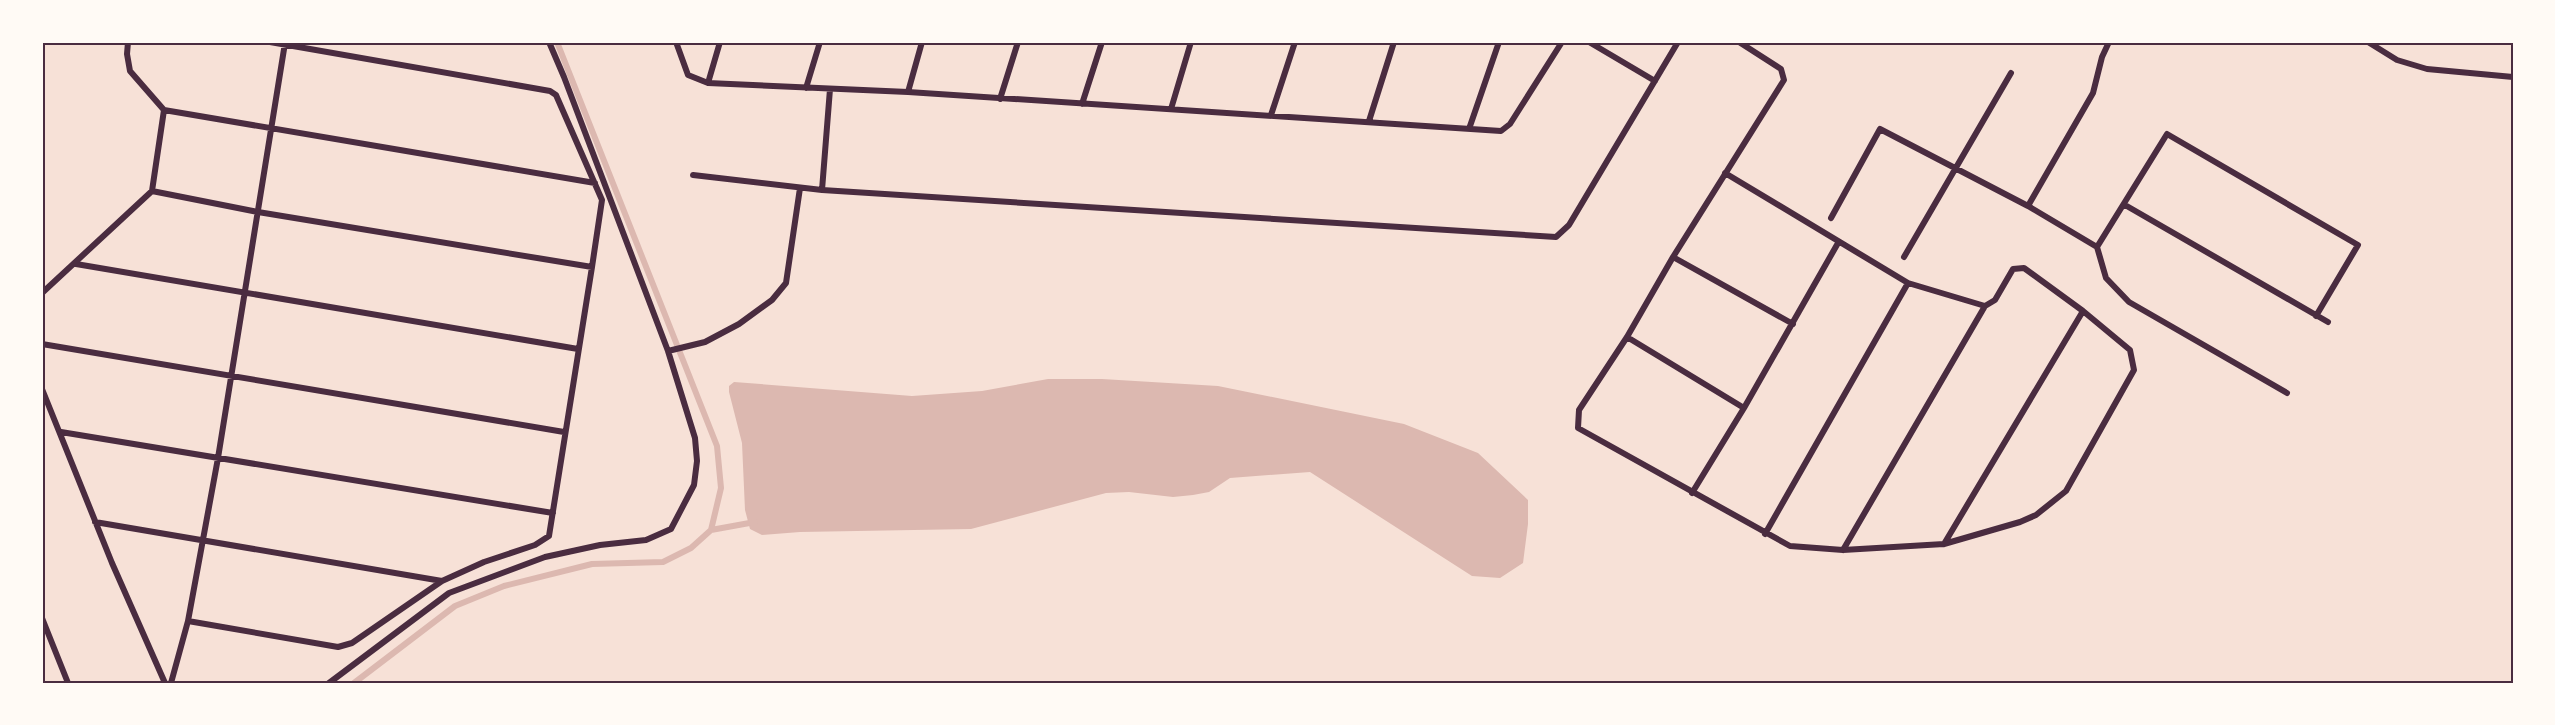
<svg xmlns="http://www.w3.org/2000/svg" width="2555" height="725" viewBox="0 0 2555 725" font-family="'IBM Plex Sans',sans-serif">
	<style>
		.water { fill: #dcb8b0 }
		.lines { fill: none; stroke-linecap: round; stroke-linejoin: round }
		.stream { stroke: #dcb8b0; stroke-width: 6 }
		.minor { stroke: #4a2c40; stroke-width: 6 }
		.neatline { fill: none; stroke: #4a2c40; stroke-width: 2 }
	</style>
	<rect width="100%" height="100%" fill="#f7e1d7"/>
	<path class="water" d="M1048,379H1102L1218,386L1404,424L1478,453L1528,500V524L1523,563L1500,578L1472,576L1310,472L1230,478L1209,492L1193,495L1173,497L1129,492L1106,493L971,529L800,532L762,535L750,529L745,510L742,443L729,392V386L734,382L912,396L982,391Z"/>
	<g class="lines">
		<path class="stream" d="M711,530L755,522
			M354,683L455,606L504,586L592,564L663,562L691,548L711,530L721,488L717,446L557,42"/>
		<path class="minor" d="M128,42L127,54L130,71L164,110L152,191L258,212L592,267L602,200L556,95L550,91L270,42
			M676,42L688,75L708,83L908,92L1501,131L1510,124L1562,42
			M1589,42L1655,81
			M1739,42L1781,69L1784,80L1673,257L1627,337L1579,410L1578,428L1790,546L1843,550L1944,544L2020,522L2036,515L2066,491L2134,370L2130,350L2083,311L2024,268L2013,269L1995,300L1985,306L1843,550
			M2368,42L2397,60L2427,69L2513,77
			M708,83L720,42
			M806,88L820,42
			M908,92L922,42
			M1000,99L1018,42
			M1082,104L1102,42
			M1171,109L1191,42
			M164,110L595,183
			M1271,115L1295,42
			M1369,121L1394,42
			M1469,129L1499,42
			M1725,173L1908,283L1985,306
			M693,175L822,190L1556,237L1569,225L1678,42
			M822,190L830,89
			M2125,205L2328,322
			M2028,206L2093,93L2102,57L2109,42
			M1831,218L1880,129L2028,206L2097,247L2106,278L2129,302L2287,393
			M2097,247L2167,134L2358,245L2316,316
			M1673,257L1793,324
			M1904,257L2011,73
			M76,264L578,349
			M42,293L152,191
			M1627,337L1744,408
			M42,344L564,432
			M668,351L705,342L739,324L772,300L786,283L800,188
			M42,389L112,563L165,683
			M61,432L553,513
			M1692,493L1744,408L1838,243
			M95,522L442,581
			M1765,534L1908,283
			M1944,544L2083,311
			M42,618L68,683
			M188,621L338,647L352,643L442,581L484,562L535,545L549,536L592,267
			M171,683L188,621L218,458L285,43
			M329,683L449,593L545,557L600,545L646,540L671,529L694,485L697,461L695,438L668,351L564,77L549,42"/>
	</g>
	<rect width="2555" height="725" fill="none" stroke="#fffaf5" stroke-width="87"/>
	<rect x="44" y="44" width="2468" height="638" class="neatline"/>
</svg>
